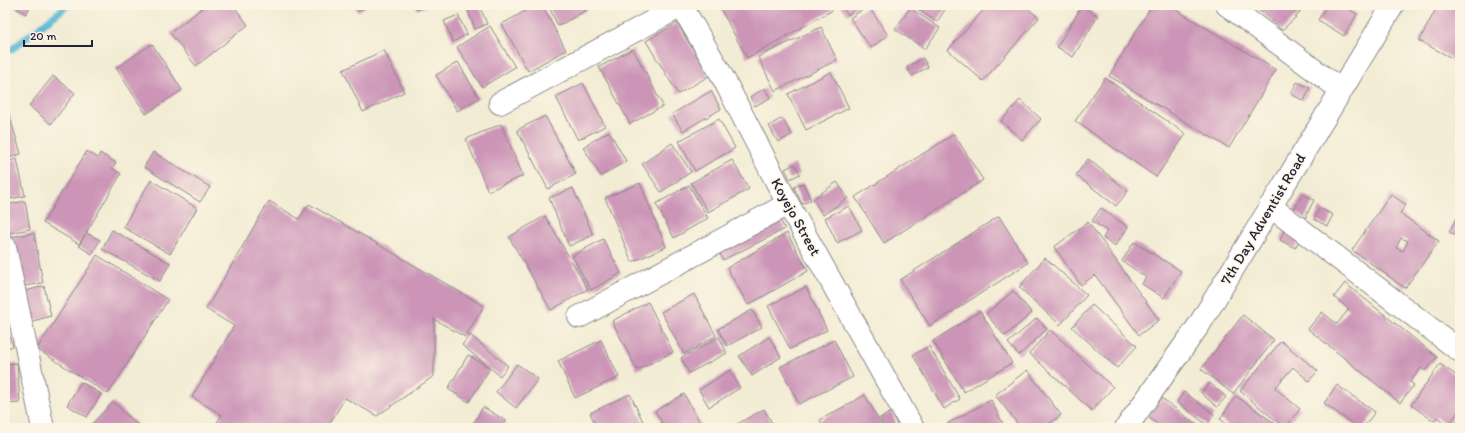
<svg xmlns="http://www.w3.org/2000/svg" width="1465" height="433" viewBox="0 0 1465 433" font-family="Itim,sans-serif">
	<style>
		.lines { fill: none; stroke-linecap: round; stroke-linejoin: round }
		.stream { stroke: #54b6d3; stroke-width: 7 }
		.building { fill: #cc95b7; fill-rule: evenodd }
		.minor-casing { stroke: #8a8788; stroke-width: 24 }
		.minor { stroke: #fff; stroke-width: 22 }
		.labels { text-anchor: middle; stroke-width: 3; stroke-linejoin: round; paint-order: stroke }
		.street-label { font-size: 15px; fill: #22223b; stroke: #fcf5e5 }
	</style>
	<rect width="100%" height="100%" fill="#fcf5e5"/>
	<filter id="ink" filterUnits="userSpaceOnUse"><feTurbulence type="fractalNoise" baseFrequency=".025" numOctaves="2"/><feDisplacementMap in="SourceGraphic" scale="8" xChannelSelector="R" yChannelSelector="G"/><feConvolveMatrix kernelMatrix="1 2 1 2 8 2 1 2 1" color-interpolation-filters="sRGB"/></filter>
	<filter id="wash" filterUnits="userSpaceOnUse"><feTurbulence type="fractalNoise" baseFrequency=".012" numOctaves="4" result="noise"/><feDisplacementMap in="SourceGraphic" scale="16" xChannelSelector="R" yChannelSelector="G"/><feGaussianBlur stdDeviation="0.9" result="paint"/><feColorMatrix in="noise" values="0 0 0 0 0 0 0 0 0 0 0 0 0 0 0 0 0 1.4 0 .05"/><feComposite in="paint" operator="in"/></filter>
	<g filter="url(#wash)">
		<rect width="100%" height="100%" fill="#f3ecd4"/>
		<g class="lines">
			<path class="stream" d="M5,52L12,49L68,5"/>
		</g>
		<g id="blocks">
			<path class="building" d="M12,5H31L26,14Z
				M206,5H233L248,25L196,66L170,33Z
				M353,5H368L358,12Z
				M415,5H429L417,10Z
				M469,5H479L487,24L475,29L466,6Z
				M490,5H502L492,9Z
				M536,5H542L566,50L528,71L502,24Z
				M548,5H591L592,7L558,26Z
				M721,5H830L833,10L747,58L719,6Z
				M840,5H860L848,15Z
				M911,5H948L937,22Z
				M988,5H1024L1039,18L983,81L948,50Z
				M1152,5H1168L1276,70L1229,148L1109,76Z
				M1254,5H1305L1296,17L1282,30Z
				M1327,5H1342L1357,14L1344,36L1318,20Z
				M1438,5H1460V25L1458,28L1460,30V43L1452,58L1419,41Z
				M868,6L888,35L871,48L850,18Z
				M1082,6L1098,16L1073,57L1057,47Z
				M910,8L940,28L925,49L895,29Z
				M458,15L467,34L453,42L444,21Z
				M677,23L709,76L678,94L646,41Z
				M490,26L515,67L482,87L457,47Z
				M821,27L837,60L775,91L758,57Z
				M152,44L182,90L146,114L116,68Z
				M633,49L663,106L630,124L599,67Z
				M384,50L404,92L363,112L343,70Z
				M923,58L928,67L912,76L907,67Z
				M458,62L479,98L457,111L436,75Z
				M831,72L849,108L806,130L788,94Z
				M53,76L75,93L51,124L29,106Z
				M1105,78L1186,134L1156,177L1075,121Z
				M1297,82L1310,88L1304,101L1291,94Z
				M583,83L605,126L578,140L556,97Z
				M765,88L770,98L755,106L750,97Z
				M711,91L721,109L683,131L672,114Z
				M1020,100L1041,119L1022,140L1001,121Z
				M5,101L21,154L5,159Z
				M545,116L576,174L548,189L517,130Z
				M782,118L792,135L778,142L769,126Z
				M719,119L735,148L695,171L679,141Z
				M501,124L523,176L488,191L466,139Z
				M609,131L626,161L601,176L583,147Z
				M954,134L983,180L884,243L855,197Z
				M672,143L691,172L661,192L642,164Z
				M87,151L98,158L100,153L116,163L112,168L121,174L86,233L100,240L92,254L79,246L85,235L79,244L43,223Z
				M153,152L210,187L200,202L144,167Z
				M17,159L25,196L5,200V162Z
				M1088,159L1128,191L1116,206L1076,175Z
				M732,160L749,189L708,212L691,183Z
				M795,164L800,174L790,179L785,169Z
				M151,180L197,208L170,254L123,227Z
				M837,182L848,198L823,215L813,199Z
				M640,183L666,247L632,262L605,198Z
				M803,183L811,200L802,204L794,187Z
				M689,185L708,218L674,238L656,204Z
				M573,188L593,235L569,246L549,198Z
				M1303,194L1314,200L1305,218L1293,211Z
				M1391,194L1406,205L1400,213L1439,241L1405,288L1352,250ZM1401,238L1408,241L1403,251L1396,248Z
				M25,201L30,229L5,234V205Z
				M269,201L299,219L309,204L484,306L465,337L434,319V376L377,416L345,398L327,428H215L214,427L222,415L192,397L234,326L206,309Z
				M849,206L862,230L837,243L825,218Z
				M1101,208L1128,227L1115,246L1103,238L1107,231L1092,221Z
				M1320,208L1333,215L1327,226L1314,219Z
				M545,216L588,289L551,310L509,237Z
				M778,216L785,229L723,260L717,247Z
				M999,216L1028,263L930,326L900,280Z
				M1456,219L1460,222V237L1449,232Z
				M1088,222L1159,320L1139,335L1095,275L1081,285L1054,247Z
				M1286,227L1302,236L1295,248L1280,240Z
				M112,230L170,263L160,281L102,249Z
				M34,233L43,283L18,287L9,237Z
				M787,233L808,271L748,305L727,268Z
				M603,239L621,273L591,290L572,256Z
				M1134,242L1181,271L1164,298L1142,284L1146,277L1122,261Z
				M97,255L168,300L108,394L37,349Z
				M1045,258L1087,295L1060,325L1019,287Z
				M1345,283L1437,357L1425,371L1421,368L1410,382L1414,385L1400,403L1308,329L1322,312L1337,324L1349,309L1334,297Z
				M44,286L51,316L26,323L19,293Z
				M806,287L827,330L790,349L768,306Z
				M1013,291L1032,313L1005,336L986,314Z
				M694,294L716,336L684,354L661,312Z
				M648,302L673,352L637,370L612,321Z
				M1092,305L1137,346L1117,368L1072,327Z
				M752,310L762,327L727,346L718,329Z
				M980,311L1012,363L964,392L933,341Z
				M1243,315L1274,340L1233,394L1201,369Z
				M1037,318L1047,329L1019,355L1008,343Z
				M5,324L13,346L5,349Z
				M1050,330L1113,387L1092,411L1029,353Z
				M470,335L508,366L500,376L462,345Z
				M719,337L727,353L689,373L681,358Z
				M769,337L781,357L752,376L739,356Z
				M601,340L619,377L575,398L558,361Z
				M834,340L853,377L799,404L780,367Z
				M1281,341L1318,371L1309,381L1293,367L1275,388L1300,409L1285,428L1240,391Z
				M929,346L960,399L944,409L913,355Z
				M468,355L490,368L469,402L448,389Z
				M17,363L20,403L5,404V364Z
				M517,364L538,379L516,408L496,392Z
				M1440,364L1460,378V409L1448,426L1437,417L1434,421L1411,405Z
				M730,370L740,388L709,407L699,390Z
				M1027,370L1061,415L1044,428H1021L995,395Z
				M81,382L101,394L87,417L67,405Z
				M1210,383L1226,397L1217,407L1201,393Z
				M1337,385L1375,412L1363,428H1358L1324,403Z
				M1184,392L1214,414L1207,425L1177,402Z
				M630,394L646,428H597L590,413Z
				M684,394L703,428H665L655,411Z
				M865,395L883,428H824L820,420Z
				M1236,396L1280,427L1279,428H1232L1220,419Z
				M1162,398L1196,425L1194,428H1162L1147,416Z
				M991,400L1005,428H949L947,424Z
				M113,402L141,428H90L89,427Z
				M483,407L506,421L502,428H471Z
				M764,409L775,428H730Z
				M892,412L898,428H884L880,418Z"/>
		</g>
	</g>
	<g filter="url(#ink)">
		<use href="#blocks" fill-opacity="0" stroke="#8a8788" stroke-width="1"/>
		<g class="lines">
			<g class="minor-casing">
				<path id="minor" d="M681,5L720,72L788,204L913,428
					M1227,5L1341,90
					M500,103L681,6
					M1270,206L1460,351
					M5,247L43,428
					M579,317L788,204
					M1126,428L1199,325L1393,5"/>
			</g>
			<use href="#minor" class="minor"/>
		</g>
	</g>
	<g class="labels">
		<g class="street-label">
			<text transform="translate(796 217) rotate(61)" y="5">Koyejo Street</text>
			<text transform="translate(1263 219) rotate(-59)" y="5">7th Day Adventist Road</text>
		</g>
	</g>
	<rect width="1465" height="433" fill="none" stroke="#fcf5e5" stroke-width="20"/>
	<path d="M24 40v6h68v-6" fill="none" stroke="#22223b" stroke-width="2"/>
	<text x="30" y="40" font-size="12" fill="#22223b" stroke="#fcf5e5" stroke-width="3" paint-order="stroke">20 m</text>
</svg>
